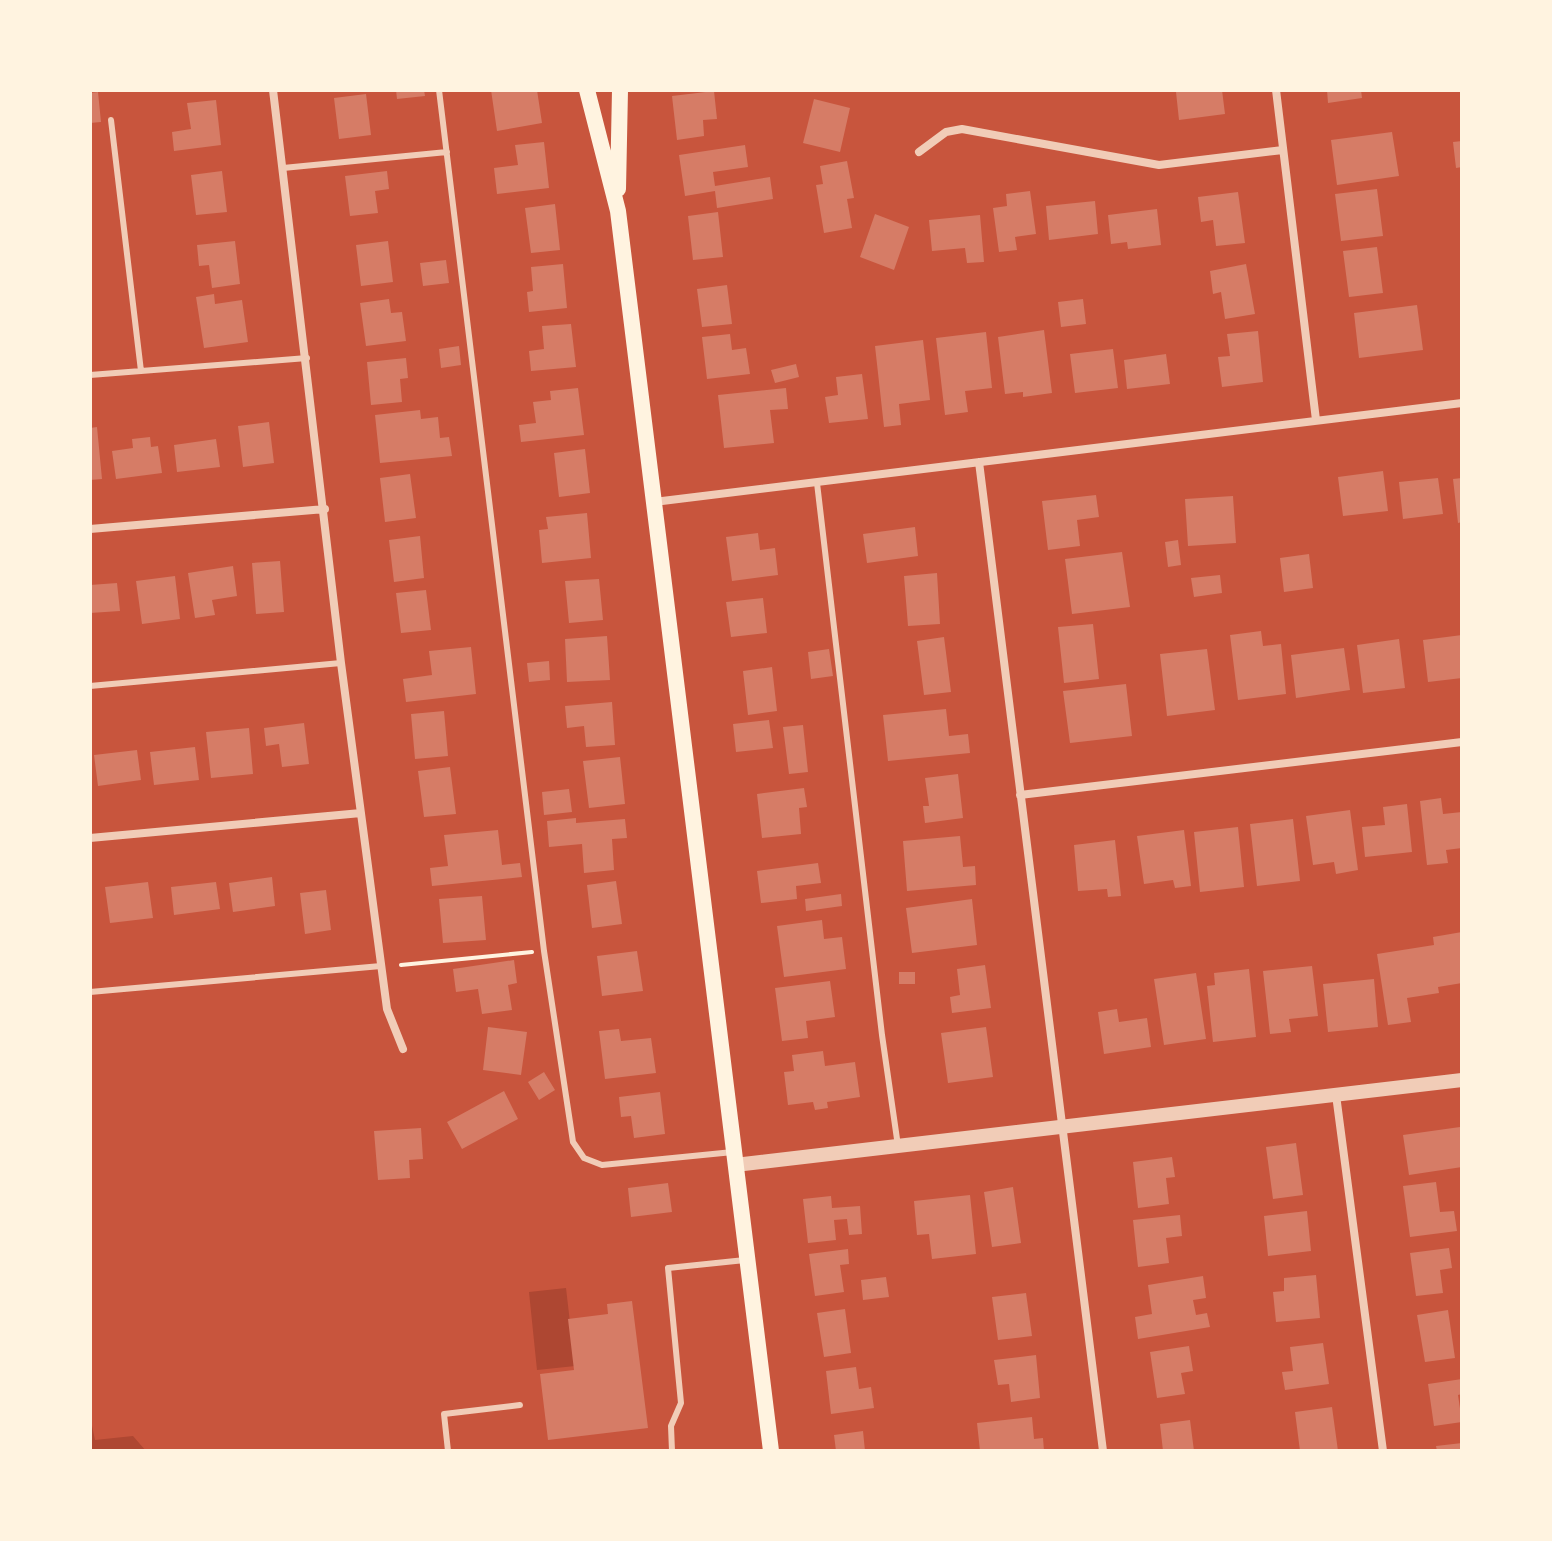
<svg xmlns="http://www.w3.org/2000/svg" width="1552" height="1541" viewBox="0 0 1552 1541" font-family="Lora,serif">
	<style>
		.green { fill: #ae4732 }
		.building { fill: #d67c66 }
		.lines { fill: none; stroke-linecap: round; stroke-linejoin: round }
		.path { stroke: #fff3e0; stroke-width: 4 }
		.service { stroke: #f1ccb7; stroke-width: 6 }
		.minor { stroke: #f1ccb7; stroke-width: 8 }
		.tertiary { stroke: #f1ccb7; stroke-width: 14 }
		.secondary { stroke: #fff3e0; stroke-width: 16 }
	</style>
	<rect width="100%" height="100%" fill="#c8553d"/>
	<path class="green" d="M566,1288L575,1366L537,1370L529,1292Z
		M90,1416L95,1440L133,1436L146,1451H90Z"/>
	<path class="building" d="M396,90H424L425,96L397,99Z
		M491,90H537L542,123L497,131Z
		M1190,90H1222L1225,114L1179,120L1176,92Z
		M1327,90H1361L1362,98L1328,103Z
		M714,91L717,119L703,120L704,136L677,140L672,96Z
		M98,92L101,122L90,123V93Z
		M366,94L371,135L339,139L334,98Z
		M814,99L850,108L840,152L803,143Z
		M216,100L221,145L174,151L172,132L191,129L187,103Z
		M1392,132L1399,176L1337,185L1331,140Z
		M1462,141V167L1456,168L1453,142Z
		M544,142L549,188L497,194L494,168L518,165L515,145Z
		M745,145L748,167L713,172L715,186L770,177L773,199L717,208L715,191L685,196L679,155Z
		M847,161L854,198L847,199L852,228L824,233L816,185L823,184L820,166Z
		M222,171L227,212L196,215L191,175Z
		M387,171L389,189L375,191L378,213L350,216L345,176Z
		M1377,189L1383,236L1341,241L1335,194Z
		M1030,191L1036,234L1015,237L1017,250L999,252L993,208L1007,206L1006,194Z
		M1238,192L1245,243L1216,246L1213,220L1201,222L1198,197Z
		M1095,201L1098,234L1049,240L1046,206Z
		M555,204L560,250L531,253L525,208Z
		M1157,209L1161,245L1128,249L1127,242L1111,244L1108,215Z
		M718,212L723,257L693,260L688,216Z
		M875,214L909,227L894,270L860,257Z
		M980,215L984,262L967,263L965,248L932,251L929,220Z
		M235,241L240,284L212,288L209,265L199,266L197,245Z
		M388,241L393,282L361,286L356,245Z
		M1377,247L1383,293L1349,297L1343,251Z
		M446,260L449,283L423,286L420,263Z
		M563,264L567,308L529,312L527,292L533,291L531,267Z
		M1246,264L1255,314L1225,319L1221,292L1213,294L1210,271Z
		M727,285L732,324L702,327L697,289Z
		M214,294L215,304L242,300L248,342L204,348L196,297Z
		M389,299L391,313L402,312L406,341L366,346L360,303Z
		M1083,299L1086,324L1061,327L1058,302Z
		M1417,305L1423,350L1359,358L1354,313Z
		M571,324L576,367L531,371L529,351L544,349L542,326Z
		M1044,330L1052,393L1023,397V392L1005,394L998,337Z
		M1258,331L1263,382L1222,387L1218,357L1230,356L1227,334Z
		M986,332L992,388L965,391L968,412L945,415L936,338Z
		M730,334L732,350L746,348L750,374L707,379L702,337Z
		M923,340L930,400L899,404L901,425L884,427L875,346Z
		M459,346L461,365L441,368L439,349Z
		M1113,349L1118,388L1075,393L1070,354Z
		M1166,354L1170,384L1127,389L1124,360Z
		M406,358L408,378L400,379L402,402L371,405L367,362Z
		M796,364L799,377L775,383L771,370Z
		M862,374L868,419L829,423L825,397L838,395L836,377Z
		M578,388L584,435L521,442L519,425L536,423L533,402L551,400L550,391Z
		M786,388L788,409L770,410L774,443L724,448L718,395Z
		M420,410L421,419L438,417L440,438L449,437L452,456L380,463L375,415Z
		M269,422L274,463L243,467L238,426Z
		M97,427L102,479L90,480V428Z
		M150,437L151,447L158,446L162,473L116,479L112,451L133,448L132,439Z
		M216,439L220,467L177,472L174,445Z
		M585,449L590,493L559,497L554,453Z
		M1383,471L1388,511L1343,516L1338,477Z
		M410,474L416,518L385,522L380,478Z
		M1438,478L1443,514L1403,519L1399,482Z
		M1462,478V522L1458,523L1453,479Z
		M1096,495L1099,517L1077,520L1080,546L1048,550L1042,501Z
		M1233,496L1236,543L1188,546L1185,499Z
		M587,513L591,558L542,563L539,530L548,529L546,517Z
		M915,527L918,556L867,563L863,534Z
		M758,533L760,550L775,548L778,575L732,581L726,537Z
		M420,536L424,578L394,582L389,540Z
		M1178,540L1181,565L1168,567L1165,542Z
		M1122,552L1130,607L1072,614L1065,559Z
		M1309,554L1313,588L1284,592L1280,558Z
		M280,561L284,612L256,614L252,563Z
		M233,566L237,596L212,600L215,615L195,618L188,573Z
		M937,573L940,624L908,626L904,576Z
		M1220,575L1222,593L1194,597L1191,578Z
		M175,576L180,619L142,624L136,581Z
		M599,579L603,620L569,623L565,581Z
		M117,583L120,611L90,613V585Z
		M426,590L431,630L401,633L396,593Z
		M763,598L767,633L731,637L726,602Z
		M1093,624L1099,679L1064,683L1058,627Z
		M1261,631L1263,646L1281,644L1286,694L1238,700L1230,635Z
		M1462,635V678L1428,682L1423,640Z
		M607,636L610,680L567,682L565,639Z
		M944,637L951,692L924,695L917,641Z
		M1399,639L1405,688L1363,693L1357,645Z
		M471,647L476,694L406,702L403,679L432,675L429,651Z
		M1344,648L1350,690L1296,698L1291,655Z
		M829,649L833,676L811,679L808,652Z
		M1207,649L1215,710L1167,716L1160,654Z
		M549,661L550,680L529,682L527,663Z
		M772,667L777,711L748,715L743,671Z
		M1126,684L1132,736L1070,743L1063,691Z
		M612,702L615,745L586,747L584,726L567,728L565,706Z
		M946,709L949,736L968,734L970,753L888,761L883,715Z
		M444,711L448,756L415,759L411,714Z
		M769,720L773,748L736,752L733,724Z
		M304,723L309,764L282,767L279,744L266,746L264,728Z
		M803,725L808,772L789,774L783,727Z
		M249,728L253,774L211,778L206,732Z
		M195,747L199,780L154,785L150,752Z
		M137,750L141,780L98,786L94,755Z
		M620,757L625,804L589,808L583,761Z
		M450,767L456,814L424,817L418,771Z
		M958,774L963,818L925,823L923,806H929L925,778Z
		M804,788L807,807L799,808L801,834L762,838L757,794Z
		M569,789L572,812L544,815L542,792Z
		M1441,798L1443,814L1462,812V848L1446,850L1448,863L1427,865L1420,801Z
		M1407,804L1412,852L1365,857L1362,827L1385,825L1383,807Z
		M1350,810L1358,870L1336,874L1334,862L1313,865L1306,816Z
		M576,818V823L625,819L627,838L612,839L614,870L584,873L582,844L549,847L547,821Z
		M1293,819L1300,881L1257,886L1250,824Z
		M1238,827L1244,887L1200,892L1194,832Z
		M498,830L502,865L520,863L522,877L432,886L430,868L448,866L444,835Z
		M1184,830L1191,886L1175,888L1173,880L1144,884L1137,836Z
		M960,836L963,867L975,866L976,885L907,891L903,841Z
		M1115,840L1121,896L1108,897L1107,889L1078,891L1074,845Z
		M818,863L821,883L796,886L797,899L761,903L757,871Z
		M272,877L275,906L233,912L229,883Z
		M616,881L622,924L592,928L587,885Z
		M148,882L153,918L110,923L105,887Z
		M216,882L220,909L174,915L171,887Z
		M326,890L331,930L305,934L300,893Z
		M841,894L842,906L806,911L805,899Z
		M482,896L486,940L443,943L439,899Z
		M972,899L977,945L912,953L906,908Z
		M822,920L824,939L842,937L846,969L784,977L777,926Z
		M1462,932V983L1438,987L1439,993L1407,998L1411,1022L1388,1025L1377,954L1434,945L1433,937Z
		M637,951L643,991L602,996L597,956Z
		M514,960L517,983L508,985L512,1010L482,1014L478,989L456,992L453,969Z
		M985,965L991,1008L952,1013L950,997L960,995L957,969Z
		M1312,966L1318,1016L1289,1019L1291,1032L1270,1034L1263,971Z
		M1249,969L1256,1037L1213,1042L1207,986L1215,985L1214,973Z
		M899,972H915V984H899Z
		M1196,973L1206,1039L1164,1045L1154,979Z
		M1374,979L1378,1027L1328,1032L1323,984Z
		M830,981L835,1017L806,1021L808,1038L782,1041L775,988Z
		M1117,1009L1119,1022L1147,1018L1151,1047L1104,1054L1098,1012Z
		M488,1027L527,1032L521,1075L483,1070Z
		M986,1027L993,1077L948,1083L941,1033Z
		M619,1029L621,1041L651,1038L656,1073L605,1079L599,1031Z
		M823,1051L825,1066L855,1062L860,1097L827,1102L828,1108L815,1110L813,1102L788,1105L784,1072L794,1071L792,1055Z
		M544,1072L555,1090L539,1100L528,1082Z
		M504,1091L518,1119L462,1149L447,1122Z
		M660,1092L665,1134L634,1138L631,1116L621,1117L619,1097Z
		M1460,1127L1462,1167L1409,1175L1403,1135Z
		M421,1128L423,1159L409,1160L410,1178L378,1180L374,1131Z
		M1296,1143L1303,1195L1273,1199L1266,1147Z
		M1172,1157L1175,1177L1166,1178L1169,1204L1138,1208L1133,1162Z
		M1436,1182L1440,1212L1454,1211L1457,1231L1410,1237L1403,1186Z
		M668,1183L672,1212L631,1217L628,1188Z
		M1013,1187L1021,1243L992,1247L984,1192Z
		M970,1195L976,1254L932,1259L929,1234L917,1235L914,1201Z
		M831,1196L832,1208L860,1206L862,1234L849,1235L847,1219L834,1220L836,1240L808,1243L803,1199Z
		M1307,1211L1311,1251L1268,1256L1264,1216Z
		M1180,1215L1182,1236L1166,1238L1169,1263L1138,1267L1133,1220Z
		M1449,1248L1452,1268L1440,1270L1443,1293L1416,1296L1410,1253Z
		M848,1249L849,1264L840,1265L844,1292L815,1296L809,1254Z
		M1316,1275L1320,1318L1276,1322L1273,1292L1284,1291V1278Z
		M1203,1276L1206,1298L1193,1300L1196,1315L1207,1313L1210,1327L1138,1339L1135,1317L1152,1314L1148,1285Z
		M886,1277L889,1297L863,1300L861,1280Z
		M1026,1293L1032,1336L998,1340L992,1297Z
		M632,1301L648,1428L548,1440L540,1374L574,1370L568,1319L608,1314L607,1304Z
		M845,1309L851,1353L824,1357L817,1313Z
		M1448,1310L1455,1358L1425,1362L1417,1315Z
		M1323,1343L1329,1384L1285,1390L1282,1372L1293,1371L1290,1347Z
		M1189,1346L1193,1371L1181,1373L1185,1394L1157,1398L1150,1352Z
		M1036,1355L1040,1398L1011,1402L1009,1384L998,1385L994,1360Z
		M856,1367L859,1389L871,1387L874,1408L831,1414L826,1371Z
		M1462,1379V1394L1458,1395L1462,1422L1434,1426L1428,1384Z
		M1332,1407L1338,1451H1300L1295,1412Z
		M1032,1417L1034,1439L1043,1438L1044,1451H980L977,1423Z
		M1190,1420L1194,1451H1163L1160,1424Z
		M863,1431L865,1451H836L834,1435Z
		M1462,1443V1451H1437L1436,1446Z"/>
	<g class="lines">
		<path class="path" d="M401,965L532,952"/>
		<path class="service" d="M439,90L544,951L573,1142L584,1158L602,1165L733,1152
			M111,120L141,371
			M283,168L447,152
			M90,375L307,358
			M817,483L882,1035L898,1146
			M90,686L341,663
			M90,992L381,966
			M448,1451L444,1414L520,1405
			M672,1451L671,1426L681,1403L668,1268L745,1260"/>
		<path class="minor" d="M273,90L341,663L387,1009L403,1049
			M1276,90L1316,420
			M919,152L946,132L962,129L1159,165L1283,150
			M979,462L1103,1451
			M654,502L1462,403
			M90,529L325,509
			M1020,795L1462,742
			M90,838L361,813
			M1336,1095L1383,1451"/>
		<path class="tertiary" d="M735,1165L1462,1080"/>
		<path class="secondary" d="M587,90L618,211L771,1451
			M618,189L620,90"/>
	</g>
	<rect width="1552" height="1541" fill="none" stroke="#fff3e0" stroke-width="184"/>
</svg>
